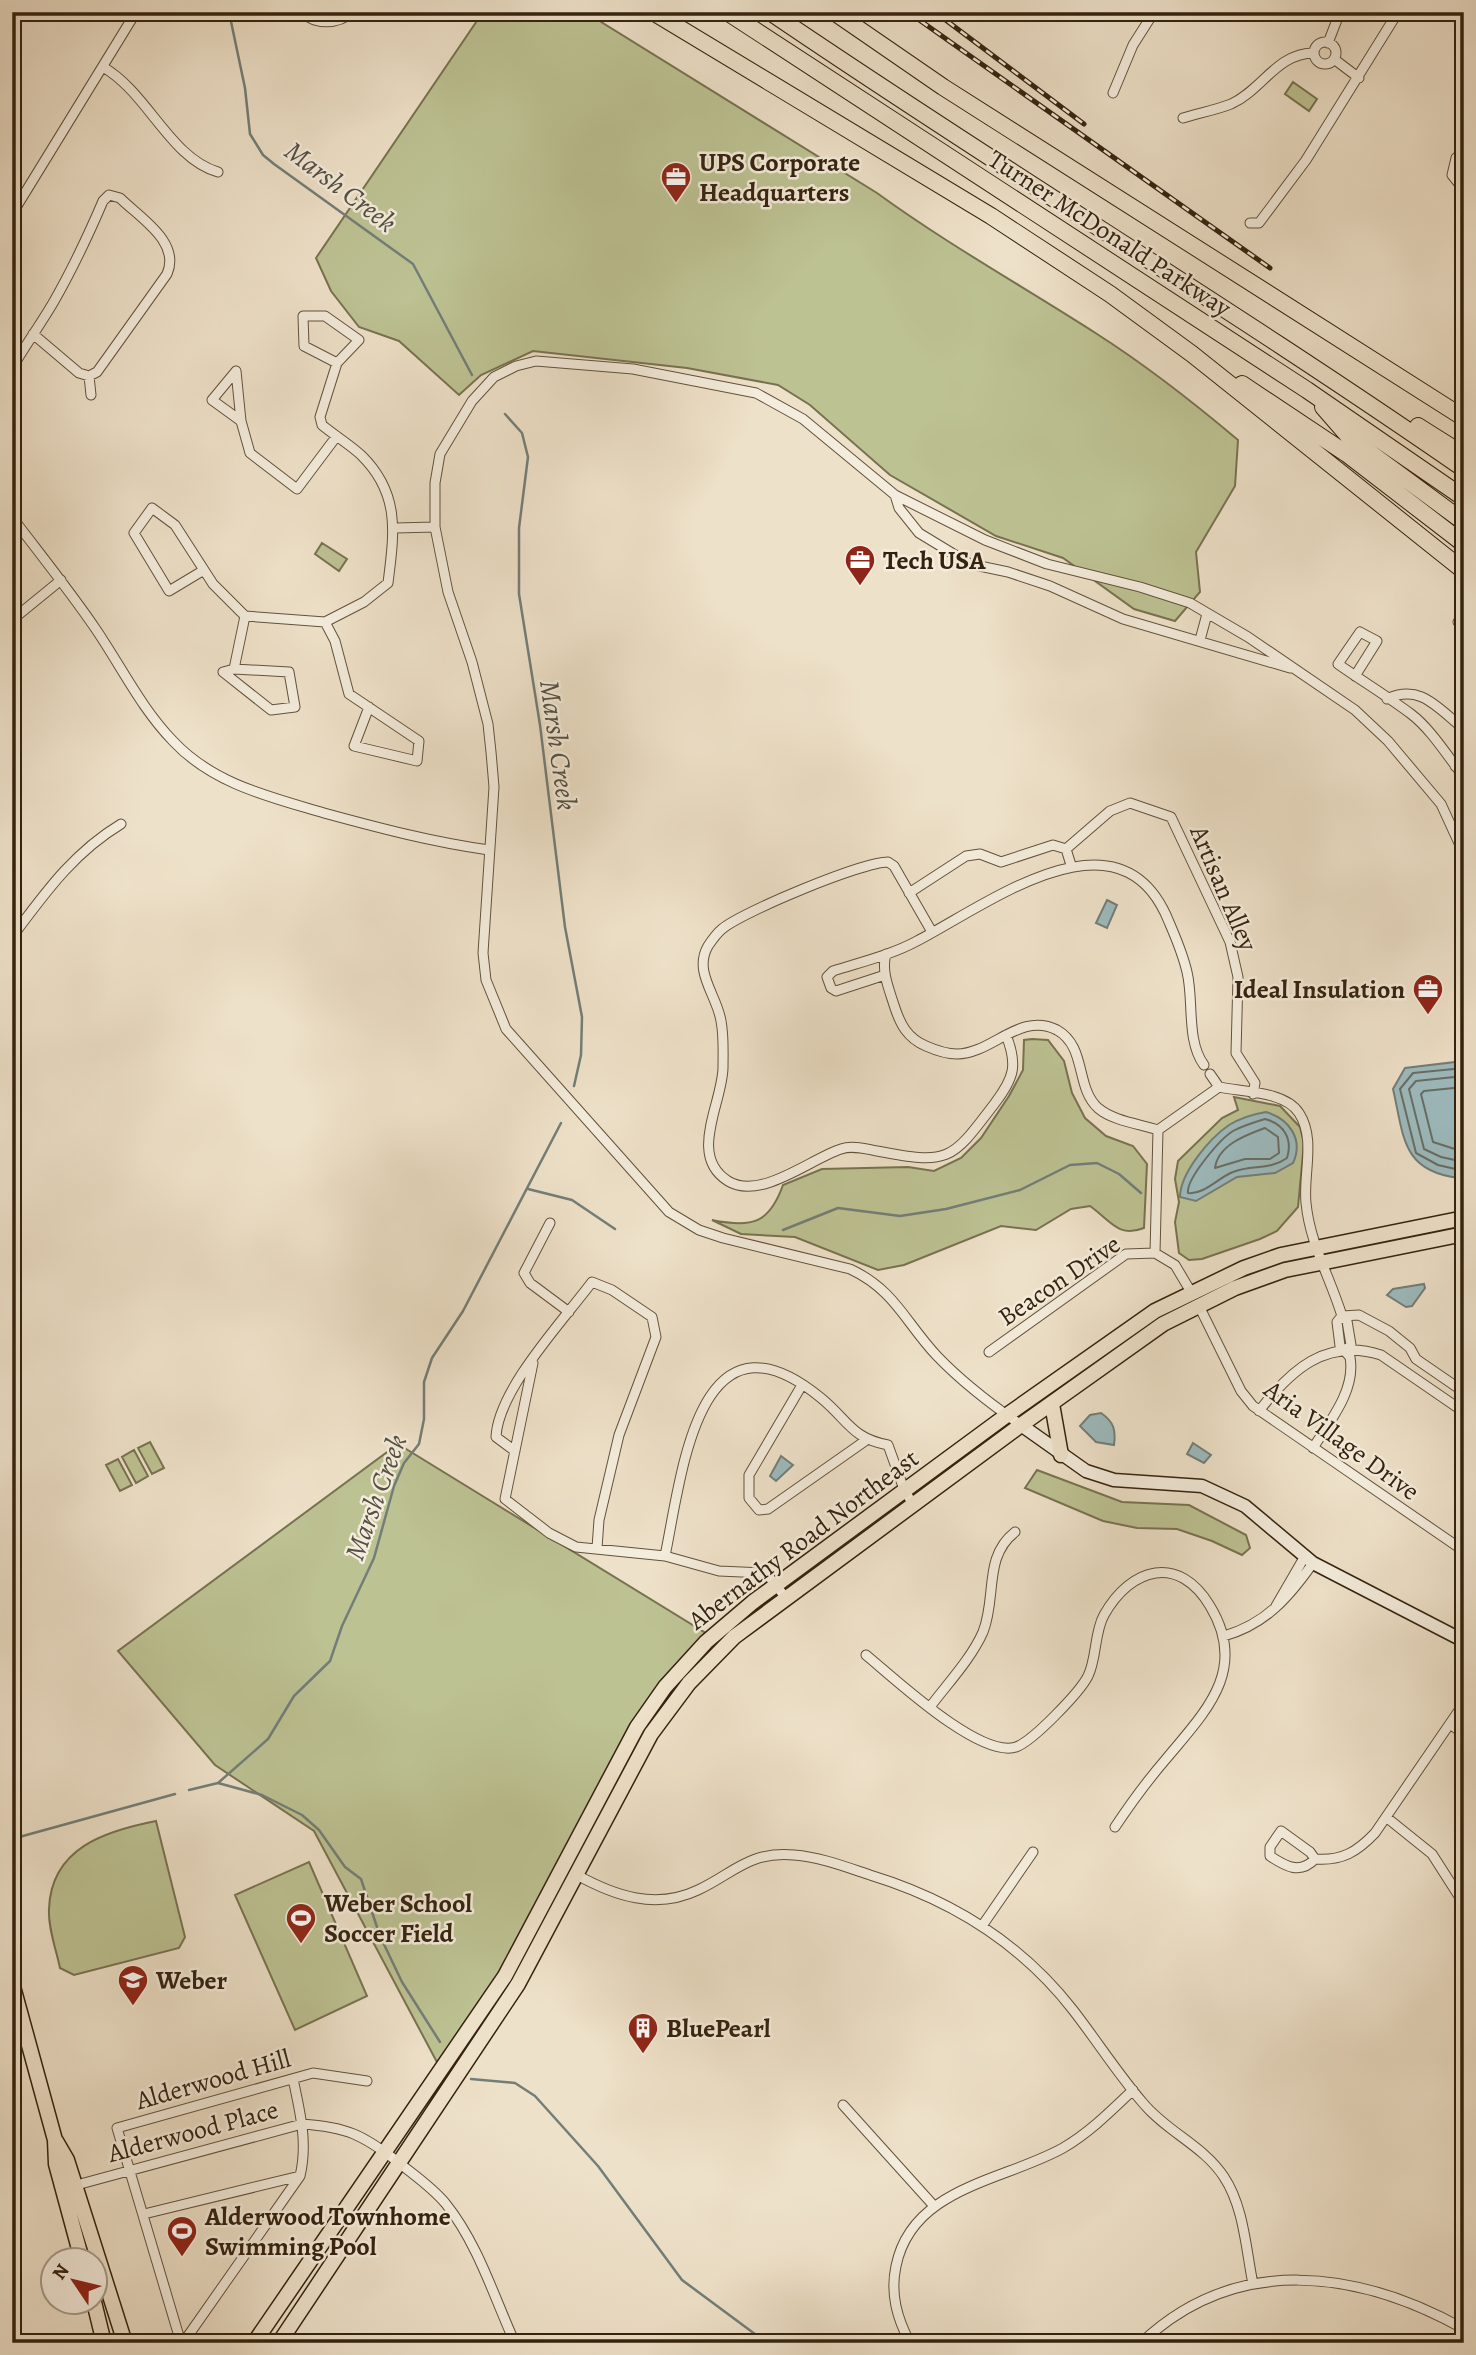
<svg xmlns="http://www.w3.org/2000/svg" width="1476" height="2355" viewBox="0 0 1476 2355" font-family="Alegreya,serif">
	<style>
		.green { fill: #bdc293; stroke: #787250; stroke-width: 2 }
		.water { fill: #9dbbbf; stroke: #737e78; stroke-width: 2 }
		.lines { fill: none; stroke-linecap: round; stroke-linejoin: round }
		.shore { stroke: #686e66; stroke-width: 2 }
		.stream { stroke: #737e78; stroke-width: 2.5 }
		.street-casing { stroke: #62523d; stroke-width: 11 }
		.secondary-casing { stroke: #34220e; stroke-width: 15 }
		.primary-casing { stroke: #34220e; stroke-width: 17 }
		.highway-casing { stroke: #34220e; stroke-width: 18 }
		.street { stroke: #f4ecdc; stroke-width: 9 }
		.secondary { stroke: #f4ecdc; stroke-width: 12 }
		.primary { stroke: #eee1c9; stroke-width: 14 }
		.highway { stroke: #eee1c9; stroke-width: 16 }
		.rail-casing { stroke: #34220e; stroke-width: 5 }
		.rail { stroke: #f4ecdc; stroke-width: 2.5; stroke-dasharray: 8; stroke-linecap: butt }
		.labels { text-anchor: middle; stroke-width: 5; stroke-linejoin: round; paint-order: stroke }
		.poi-label { font-size: 26px; font-weight: bold; fill: #34220e; stroke: #f4ecdc; text-anchor: start }
		.street-label { font-size: 26px; fill: #34220e; stroke: #f4ecdc }
		.water-label { font-size: 28px; font-style: italic; fill: #545043; stroke: #f4ecdc }
	</style>
	<rect width="100%" height="100%" fill="#eee1c9"/>
	<filter id="stains"><feTurbulence type="fractalNoise" baseFrequency=".00286" numOctaves="4"/><feColorMatrix values="0 0 0 0 .2 0 0 0 0 .09 0 0 0 0 .02 0 0 0 .5 -.17"/></filter>
	<radialGradient id="worn" r=".72"><stop offset=".6" stop-color="#630" stop-opacity="0"/><stop offset="1" stop-color="#630" stop-opacity=".3"/></radialGradient>
	<path class="green" d="M483,12H585L877,193C947,244 1024,287 1097,334C1147,366 1193,402 1238,440L1235,486L1196,552L1200,592L1175,621L1134,609L1063,558L996,536L890,475L810,405L778,385L687,368L533,351L481,375L459,395L399,341L359,327L331,291L316,258Z
		M1293,82L1317,99L1309,111L1285,94Z
		M322,543L347,559L339,571L315,554Z
		M1032,1039L1048,1040L1064,1061L1072,1093L1085,1118L1106,1136L1133,1146L1147,1164L1144,1228C1118,1238 1111,1221 1090,1206L1071,1209L1036,1230L1001,1226L904,1265L878,1270L795,1237L741,1234L712,1220C752,1228 769,1224 783,1185L822,1169L908,1167L934,1171L961,1158L981,1138L1009,1096L1023,1070L1024,1040Z
		M1234,1097L1280,1106L1300,1127L1304,1143L1298,1207L1277,1231L1260,1239L1202,1259L1189,1260L1179,1253L1175,1222L1179,1202L1175,1179L1178,1161L1222,1118L1238,1110Z
		M150,1442L164,1468L152,1474L138,1448Z
		M398,1444L717,1640L664,1697L600,1799L566,1876L514,1976L447,2081L314,1831L215,1765L118,1651Z
		M134,1450L148,1476L136,1483L122,1457Z
		M118,1459L132,1485L120,1491L106,1465Z
		M1037,1470L1122,1502L1189,1505L1246,1535L1250,1548L1242,1555L1212,1541L1177,1529L1137,1528L1103,1521L1025,1488Z
		M156,1821L185,1937L179,1948L74,1975L60,1968C56,1949 48,1928 49,1909C51,1848 105,1831 156,1821Z
		M309,1862L367,1996L295,2030L235,1895Z"/>
	<path class="water" d="M1107,900L1117,905L1107,928L1096,923Z
		M1464,1061V1178H1459C1401,1171 1404,1136 1393,1089L1405,1068Z
		M1266,1112C1289,1119 1304,1139 1293,1163L1275,1173L1237,1177L1196,1201L1180,1197C1180,1173 1210,1138 1229,1125C1239,1119 1254,1114 1266,1112Z
		M1424,1284L1425,1288L1412,1306L1406,1307L1387,1295L1393,1289Z
		M1101,1413C1114,1422 1116,1430 1114,1445L1096,1442L1080,1426L1090,1415Z
		M1193,1443L1211,1455L1204,1463L1187,1454Z
		M781,1456L793,1465L776,1481L770,1476Z"/>
	<g class="lines">
		<path class="shore" d="M1464,1068L1413,1073L1400,1089L1416,1153L1438,1165L1464,1171
			M1464,1076L1416,1081L1409,1089L1424,1149L1441,1157L1464,1162
			M1464,1087L1424,1091L1421,1094L1433,1142L1464,1152
			M1265,1119C1284,1124 1293,1139 1287,1158C1269,1171 1252,1164 1233,1172C1219,1177 1204,1195 1188,1193C1186,1179 1220,1139 1233,1131C1242,1126 1255,1122 1265,1119Z
			M1265,1128L1278,1137L1279,1153L1270,1159H1245L1215,1168C1218,1145 1246,1135 1265,1128Z"/>
		<path class="stream" d="M229,12L245,88L250,134L263,155L274,164L413,264L472,375
			M505,414L522,433L528,457L519,528V594L540,725L565,927L582,1017L581,1055L574,1086
			M528,1189L572,1200L615,1229
			M783,1230L838,1208L900,1216L946,1209L1020,1190L1070,1165L1097,1163L1119,1174L1141,1193
			M218,1783L268,1739L294,1696L330,1661L342,1626L374,1558L394,1486L404,1463L419,1444L424,1419V1382L432,1358L463,1311L561,1123
			M189,1790L218,1783L262,1795L302,1815L319,1830L345,1867L361,1879L380,1936L402,1982L440,2042
			M12,1839L175,1794
			M471,2079L515,2083L535,2096L598,2166L682,2280L763,2340L772,2343"/>
		<g class="street-casing">
			<path id="street" d="M301,12C316,25 337,25 353,12
				M1314 53a11 11 0 1 1 22 0a11 11 0 1 1-22 0Z
				M1328,43L1340,12
				M1334,59L1359,78
				M103,67C148,93 170,158 218,172
				M1113,93L1133,45L1154,12
				M1183,118C1199,113 1216,110 1231,104C1262,90 1277,53 1314,53
				M1464,151L1456,158L1452,175L1464,190
				M12,214L136,12
				M1250,223H1259L1306,160L1398,12
				M337,363L304,346L303,316H325L359,340L337,363L320,417L322,425C334,435 349,444 361,455C401,494 394,534 388,583L364,602L325,622L335,641L349,694L419,741L417,761L354,746L369,707
				M12,368C25,346 40,325 53,303C72,270 88,236 103,201L109,195L120,198C140,218 181,242 167,274L97,372L89,376L79,373L33,334
				M89,376L91,395
				M241,421L212,400L236,371L241,421L250,453L297,489L336,437
				M895,495L899,508L919,533L970,564L1008,572L1050,586L1123,619L1290,668
				M12,517C40,554 69,590 95,628C121,666 141,708 173,741C213,784 270,797 324,813C379,828 432,842 489,850
				M395,528L435,527
				M204,570L169,591L134,533L152,508L175,525L213,584L245,616L234,669L289,672L295,707L271,710L223,672L234,669
				M245,616L325,622
				M12,620L61,580
				M1458,622L1464,626
				M1200,640L1207,614
				M1355,676L1377,641L1360,632L1338,664C1362,681 1387,696 1411,714C1431,729 1448,757 1464,777
				M1387,699C1421,683 1438,709 1464,729
				M1455,766L1464,757
				M1066,849L1110,811L1130,803L1171,817L1230,942L1238,977L1236,1053L1255,1083L1253,1094
				M909,893L966,856L980,854L1001,862L1053,845L1066,849L1071,865
				M932,932L894,866L888,862C862,862 742,912 722,929C716,934 712,940 708,946C693,972 717,995 721,1021C724,1036 723,1053 723,1068C722,1104 688,1156 728,1181C760,1201 810,1159 841,1149C852,1145 866,1149 877,1151C950,1165 951,1161 995,1103C1014,1078 1018,1065 1006,1035
				M12,937C45,893 73,853 121,824
				M886,954C881,971 889,989 894,1005C900,1024 907,1038 926,1046C935,1050 946,1054 957,1054C992,1054 1020,1011 1057,1030C1087,1047 1075,1087 1098,1108C1113,1121 1140,1124 1158,1130
				M885,975L836,991L831,988L827,977L833,971C861,962 891,955 917,941C990,903 1121,802 1169,922C1176,938 1183,955 1187,972C1194,1000 1186,1041 1204,1065
				M1210,1074L1219,1087
				M1158,1130L1219,1087C1242,1092 1285,1091 1299,1113C1316,1139 1303,1174 1306,1203C1310,1244 1330,1277 1342,1316L1359,1315L1389,1331L1410,1348L1416,1359L1464,1392
				M1158,1130L1155,1253L1175,1265L1191,1292
				M550,1223L524,1273L530,1283L569,1312
				M1199,1306L1241,1391L1253,1406L1464,1551
				M989,1352L1126,1254L1155,1253
				M533,1363L505,1499L549,1533L576,1547L665,1556L719,1571L766,1573L786,1598
				M802,1385L749,1475V1498L759,1510L768,1509L865,1441
				M1259,1411C1290,1371 1326,1337 1381,1355L1464,1412
				M1021,1425C992,1405 961,1381 937,1356C905,1322 895,1290 850,1269L723,1238L699,1230L669,1212L506,1029L486,980L483,953L494,787L491,752L488,724L472,662L448,592L435,527V483L440,454L472,401L494,377L516,366L536,361L633,369L756,393L803,419L895,495L985,540L1047,564L1140,587L1190,603L1248,637L1355,710L1388,741L1441,804L1464,854
				M1313,1448C1330,1421 1356,1390 1350,1357L1340,1346L1337,1322L1342,1316L1347,1321L1351,1345L1345,1350
				M515,1451L496,1437C498,1390 562,1322 592,1282L612,1290L652,1317L656,1337L619,1435L599,1520L597,1548
				M665,1556C682,1474 698,1297 821,1398C848,1420 851,1438 888,1445L905,1492L914,1505
				M1276,1606L1305,1556
				M1224,1636C1266,1624 1289,1597 1313,1563
				M866,1655C894,1678 980,1759 1016,1747C1033,1741 1080,1692 1088,1676C1097,1658 1094,1633 1104,1615C1131,1567 1179,1554 1210,1606C1249,1670 1205,1712 1166,1759C1147,1781 1131,1803 1115,1827
				M930,1707C948,1683 971,1659 983,1632C997,1597 983,1557 1015,1532
				M1450,1724L1464,1734
				M1386,1817L1432,1854L1464,1904
				M1315,1859L1310,1852L1281,1831L1270,1847V1856C1285,1866 1300,1875 1315,1859C1342,1861 1357,1852 1375,1833L1464,1703
				M577,1875C615,1896 656,1910 698,1890C734,1873 749,1851 794,1855C820,1857 846,1867 870,1875C952,1900 1020,1942 1073,2010C1097,2041 1118,2074 1143,2103C1167,2132 1204,2146 1224,2177C1244,2207 1246,2250 1253,2284
				M982,1926L1033,1852
				M843,2105L934,2206
				M73,2186L302,2124C347,2127 363,2135 398,2162C415,2176 432,2187 446,2204C478,2244 494,2297 515,2343
				M144,2214L300,2176
				M50,2295H52
				M181,2343L117,2128L313,2073L367,2081
				M183,2343L300,2176C308,2143 300,2112 293,2079
				M910,2343C897,2318 890,2294 896,2266C912,2187 1004,2181 1063,2148C1089,2133 1111,2111 1133,2090
				M1141,2343C1236,2253 1358,2270 1464,2329"/>
		</g>
		<g class="secondary-casing">
			<path id="secondary" d="M1021,1425L1086,1471L1114,1480L1202,1486L1245,1506L1313,1563L1464,1641"/>
		</g>
		<g class="primary-casing">
			<path id="primary" d="M1052,1404L1061,1455
				M12,1983L55,2140L56,2164L82,2260
				M56,2141L67,2160L125,2343
				M94,2302L104,2343
				M254,2343L505,1976L637,1727L665,1687L706,1642L753,1602L1007,1415L1155,1311L1244,1268L1281,1255L1464,1218
				M279,2343L518,1984L651,1734L689,1683L734,1637L1021,1425L1163,1324L1235,1288L1285,1270L1464,1234"/>
		</g>
		<g class="highway-casing">
			<path id="highway" d="M653,12L991,216L1110,294L1192,354L1464,571
				M727,12L1307,390L1464,498
				M770,12C999,168 1236,311 1464,469
				M834,12L943,87L1464,418
				M1242,384L1347,454L1464,544
				M1323,407L1350,438L1464,522
				M1418,426L1464,455"/>
		</g>
		<use href="#street" class="street"/>
		<use href="#secondary" class="secondary"/>
		<use href="#primary" class="primary"/>
		<use href="#highway" class="highway"/>
		<g class="rail-casing">
			<path id="rail" d="M908,12L1270,268
				M935,12L1084,124"/>
		</g>
		<use href="#rail" class="rail"/>
	</g>
	<defs>
		<g id="office-pin" transform="scale(1.575)"><path d="M0 17L-7.5 6A9.5 9.5 0 1 1 7.5 6Z" fill="#8f2418" stroke="#f4ecdc"/><path d="M-6-3h4V-5.5h4V-3h4V5H-6ZM-1-4.5V-3h2v-1.5ZM-6 0V1H6V0Z" fill="#fff"/></g>
		<g id="stadium-pin" transform="scale(1.575)"><path d="M0 17L-7.5 6A9.5 9.5 0 1 1 7.5 6Z" fill="#8f2418" stroke="#f4ecdc"/><path d="M0-5a6.5 5 0 1 0 0 10a6.5 5 0 1 0 0-10ZM-3.5-1.8h7v3.6h-7Z" fill="#fff"/></g>
		<g id="school-pin" transform="scale(1.575)"><path d="M0 17L-7.5 6A9.5 9.5 0 1 1 7.5 6Z" fill="#8f2418" stroke="#f4ecdc"/><path d="M0-5L7-2L0 1L-7-2ZM-4 1L0 2.5L4 1V4Q0 6-4 4Z" fill="#fff"/></g>
		<g id="building-pin" transform="scale(1.575)"><path d="M0 17L-7.5 6A9.5 9.5 0 1 1 7.5 6Z" fill="#8f2418" stroke="#f4ecdc"/><path d="M-4-6H4V6H1V3H-1V6H-4ZM-2.5-4.3h1.7v1.8h-1.7ZM.8-4.3h1.7v1.8H.8ZM-2.5-1h1.7V.8h-1.7ZM.8-1h1.7V.8H.8Z" fill="#fff"/></g>
	</defs>
	<g fill-rule="evenodd">
		<use href="#office-pin" x="676" y="177"/>
		<use href="#office-pin" x="860" y="560"/>
		<use href="#office-pin" x="1428" y="989"/>
		<use href="#stadium-pin" x="301" y="1918"/>
		<use href="#school-pin" x="133" y="1980"/>
		<use href="#building-pin" x="643" y="2028"/>
		<use href="#stadium-pin" x="182" y="2231"/>
	</g>
	<g class="labels">
		<g class="poi-label">
			<text x="699" y="171">UPS Corporate<tspan x="699" dy="30">Headquarters</tspan></text>
			<text x="883" y="569">Tech USA</text>
			<text x="1405" y="998" text-anchor="end">Ideal Insulation</text>
			<text x="324" y="1912">Weber School<tspan x="324" dy="30">Soccer Field</tspan></text>
			<text x="156" y="1989">Weber</text>
			<text x="666" y="2037">BluePearl</text>
			<text x="205" y="2225">Alderwood Townhome<tspan x="205" dy="30">Swimming Pool</tspan></text>
		</g>
		<g class="street-label">
			<text transform="translate(1110 233) rotate(33)" y="9">Turner McDonald Parkway</text>
			<text transform="translate(1224 888) rotate(67)" y="9">Artisan Alley</text>
			<text transform="translate(1059 1280) rotate(-34)" y="9">Beacon Drive</text>
			<text transform="translate(1342 1440) rotate(36)" y="9">Aria Village Drive</text>
			<text transform="translate(803 1539) rotate(-37)" y="9">Abernathy Road Northeast</text>
			<text transform="translate(213 2079) rotate(-16)" y="9">Alderwood Hill</text>
			<text transform="translate(193 2131) rotate(-15)" y="9">Alderwood Place</text>
		</g>
		<g class="water-label">
			<text transform="translate(341 186) rotate(37)" y="10">Marsh Creek</text>
			<text transform="translate(559 745) rotate(82)" y="10">Marsh Creek</text>
			<text transform="translate(375 1497) rotate(-70)" y="10">Marsh Creek</text>
		</g>
	</g>
	<rect width="1476" height="2355" fill="none" stroke="#eee1c9" stroke-width="42"/>
	<rect x="14" y="14" width="1448" height="2327" fill="none" stroke="#34220e" stroke-width="3.5"/>
	<rect x="21" y="21" width="1434" height="2313" fill="none" stroke="#34220e" stroke-width="2"/>
	<g transform="translate(74 2281) rotate(305)"><circle r="33" fill="#f4ecdc" stroke="#a79b8a" stroke-width="2"/>
	<path d="M0-5L12 26L0 18L-12 26Z" fill="#8f2418"/>
	<text y="-10" font-size="19" font-weight="bold" text-anchor="middle" fill="#34220e">N</text>
	</g>
	<rect width="100%" height="100%" filter="url(#stains)"/>
	<rect width="100%" height="100%" fill="url(#worn)"/>
</svg>
